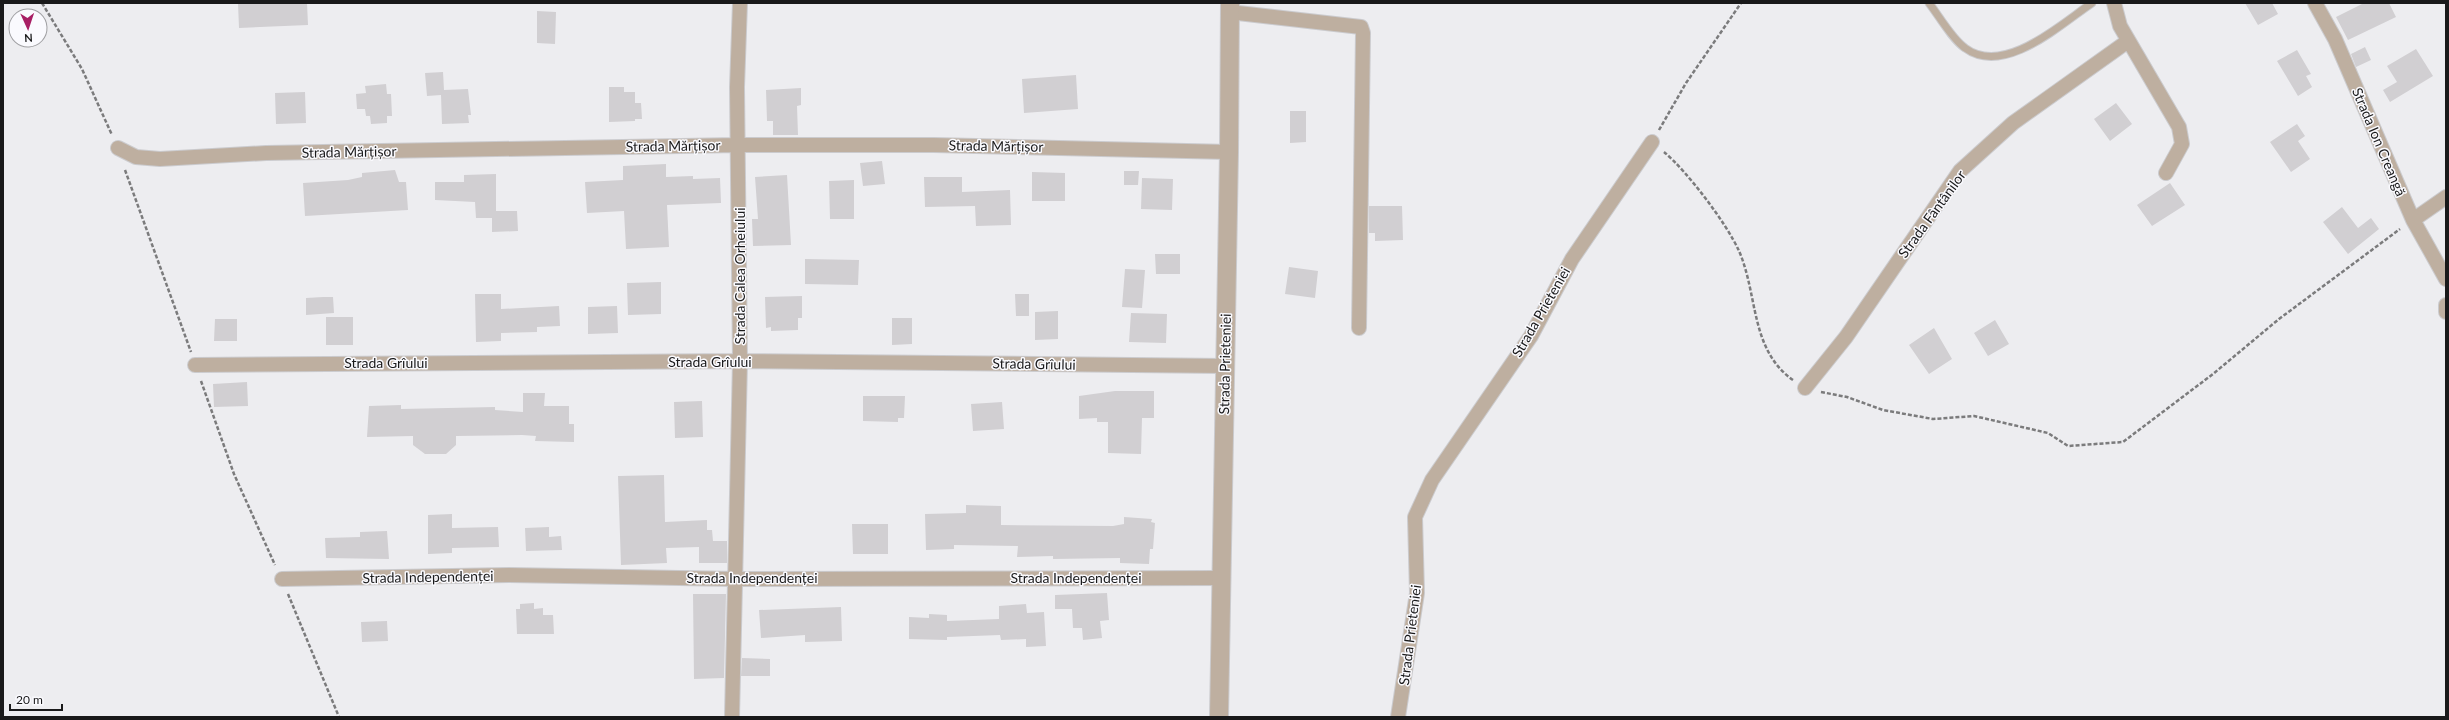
<svg xmlns="http://www.w3.org/2000/svg" width="2449" height="720" viewBox="0 0 2449 720" font-family="Lato,sans-serif">
	<style>
		.building { fill: #d1cfd2 }
		.lines { fill: none; stroke-linecap: round; stroke-linejoin: round }
		.service-casing { stroke: #cbcbce; stroke-width: 9 }
		.minor-casing { stroke: #cbcbce; stroke-width: 16 }
		.tertiary-casing { stroke: #cbcbce; stroke-width: 20 }
		.path { stroke: #7b7b7c; stroke-width: 2.5; stroke-dasharray: 4 2; stroke-linecap: butt }
		.service { stroke: #beafa0; stroke-width: 7 }
		.minor { stroke: #beafa0; stroke-width: 14 }
		.tertiary { stroke: #beafa0; stroke-width: 18 }
		.labels { text-anchor: middle; stroke-width: 3; stroke-linejoin: round; paint-order: stroke }
		.street-label { font-size: 14px; fill: #19191a; stroke: #fafafe }
	</style>
	<rect width="100%" height="100%" fill="#ededf0"/>
	<path class="building" d="M238,3H307L308,25L239,28Z
		M2245,3H2272L2278,14L2258,25Z
		M2364,3H2389L2396,17L2348,40L2336,17Z
		M537,11L556,12L555,44L537,43Z
		M2365,47L2371,60L2356,67L2351,54Z
		M2416,49L2433,76L2390,102L2383,90L2397,82L2387,66Z
		M2297,50L2311,74L2306,76L2312,87L2298,96L2277,61Z
		M443,72L444,90L468,89L471,115H468L469,123L442,124L441,95L427,96L425,73Z
		M1076,75L1078,109L1024,113L1022,79Z
		M386,84L387,94H391L392,116H387V123L371,124L370,116H366L365,109H357L356,94L366,93L365,86Z
		M609,87H624V92H635V103H641L642,119H635V121L609,122Z
		M801,88V105L797,106L798,135H773V121H767L766,90Z
		M305,92L306,123L276,124L275,93Z
		M2116,103L2132,124L2110,141L2094,119Z
		M1290,111H1306V142L1290,143Z
		M2297,124L2305,136L2298,141L2310,159L2291,172L2270,142Z
		M882,161L885,184L863,186L860,163Z
		M666,164V177L693,176V179L720,178L721,203L667,205L669,247L626,249L624,211L587,213L585,182L623,180V166Z
		M395,170L399,182H406L408,210L305,216L303,183L348,180L362,177V173Z
		M1124,171H1139L1138,185H1124Z
		M1032,172L1065,173V201H1032Z
		M496,174V211H517L518,231L492,232V218H476L475,202L435,200V182H464V175Z
		M787,175L791,245L753,246L752,219H758L755,177Z
		M924,177H962V192L1010,190L1011,225L976,226L975,206L925,207Z
		M1142,178L1173,179L1172,210L1141,209Z
		M854,180V219H830L829,181Z
		M2170,183L2185,205L2152,226L2137,205Z
		M1369,206H1402L1403,240L1375,241V233H1369Z
		M2342,207L2358,228L2371,218L2379,229L2348,254L2323,222Z
		M1155,254H1180V274H1156Z
		M805,259L859,260L858,285L805,284Z
		M1289,267L1318,271L1315,298L1285,294Z
		M1125,269L1145,270L1142,308L1122,307Z
		M661,282V314L628,315L627,283Z
		M475,294H501V309L559,306L560,326L537,327V332L501,333V341L476,342Z
		M1015,294H1029V316H1016Z
		M802,296V318H798V330L771,331V327L766,328L765,297Z
		M323,297H333L334,313L306,315V298Z
		M617,306L618,333L588,334V307Z
		M1058,311V339L1035,340V312Z
		M1131,313L1167,314L1166,343L1129,342Z
		M326,317H353V345H326Z
		M892,318H912V344L892,345Z
		M215,319H237V341H214Z
		M1995,320L2009,344L1988,356L1974,333Z
		M1934,328L1952,359L1929,374L1909,345Z
		M247,382L248,406L214,407L213,384Z
		M1115,391H1154V418H1142L1141,454L1108,453V422H1097V418L1079,419V396Z
		M523,393H545L544,406H569V424H574V442L535,441L536,436L522,435L456,436V445L446,454H425L413,445V436L367,437L369,406L401,405V409L495,407V410L523,412Z
		M863,396H905L904,418H898V422L863,421Z
		M702,401L703,437L675,438L674,402Z
		M1002,402L1004,429L973,431L971,404Z
		M664,475L665,522L707,520V530H712L713,541H727V563H699V547L666,548L667,563L621,565L618,476Z
		M966,505L1001,506V525L1113,526L1124,524V517L1152,519L1151,522L1155,523L1153,549H1150L1149,564L1120,563V558L1053,559V556L1017,557L1018,546L954,545V549L926,550L925,514L966,513Z
		M452,514V528L498,527L499,547L452,548V553L428,554V515Z
		M852,524H888V554H853Z
		M549,527V537L561,536L562,550L526,551L525,528Z
		M387,531L389,559L326,558L325,538L360,537V532Z
		M1107,593L1109,620L1100,621L1102,638L1083,640L1082,628H1073L1072,609H1055V595Z
		M693,594H726L724,678L694,679Z
		M534,603V609L543,608V615H553L554,634H517L516,609H520V604Z
		M1026,604L1027,613L1044,612L1046,646L1026,647V639L1001,640L1000,635L947,637V640L909,639V617L929,618V614L947,615V621L999,619V606Z
		M841,607L842,641L805,642V635L761,638L759,610Z
		M387,621L388,641L362,642L361,622Z
		M742,658L770,659V676H741Z"/>
	<g class="lines">
		<g class="service-casing">
			<path id="service" d="M1929,3C1939,16 1952,39 1965,48C2004,77 2061,24 2092,3"/>
		</g>
		<g class="minor-casing">
			<path id="minor" d="M2114,3L2120,26L2179,127L2182,144L2166,173
				M2315,3L2335,39L2413,220L2446,279
				M1229,12L1361,27L1363,33L1359,328
				M118,148L136,157L160,159L266,153L738,145H934L1229,152
				M2413,220L2446,197
				M2446,305V312
				M195,365L740,361L1225,366
				M1805,388L1846,337L1960,171L2013,123L2128,41
				M282,579L509,575L736,579L1222,578
				M732,717L740,361L737,87L740,3
				M1398,717L1417,593L1415,517L1432,480L1531,336L1572,259L1652,142"/>
		</g>
		<g class="tertiary-casing">
			<path id="tertiary" d="M1219,717L1229,152L1230,3"/>
		</g>
		<path class="path" d="M42,3L82,69L112,135
			M1659,130L1686,83L1741,3
			M1664,152C1687,171 1727,224 1739,251C1758,294 1750,350 1793,380
			M125,170L191,352
			M201,381L234,474L275,565
			M1821,392L1847,397L1883,410L1933,419L1974,416L2048,433L2068,446L2123,442L2213,374L2279,319L2400,229
			M288,594L339,717"/>
		<use href="#service" class="service"/>
		<use href="#minor" class="minor"/>
		<use href="#tertiary" class="tertiary"/>
	</g>
	<g class="labels">
		<g class="street-label">
			<text transform="translate(2379 142) rotate(67)" y="5">Strada Ion Creangă</text>
			<text transform="translate(673 146) rotate(-1)" y="5">Strada Mărțișor</text>
			<text transform="translate(996 146) rotate(1)" y="5">Strada Mărțișor</text>
			<text transform="translate(349 152) rotate(-1)" y="5">Strada Mărțișor</text>
			<text transform="translate(1932 214) rotate(-54)" y="5">Strada Fântânilor</text>
			<text transform="translate(740 276) rotate(-90)" y="5">Strada Calea Orheiului</text>
			<text transform="translate(1541 312) rotate(-60)" y="5">Strada Prieteniei</text>
			<text x="710" y="367">Strada Grîului</text>
			<text x="386" y="368">Strada Grîului</text>
			<text transform="translate(1034 364) rotate(1)" y="5">Strada Grîului</text>
			<text transform="translate(1225 364) rotate(-89)" y="5">Strada Prieteniei</text>
			<text transform="translate(428 577) rotate(-1)" y="5">Strada Independenței</text>
			<text x="752" y="583">Strada Independenței</text>
			<text x="1076" y="583">Strada Independenței</text>
			<text transform="translate(1410 635) rotate(-83)" y="5">Strada Prieteniei</text>
		</g>
	</g>
	<rect width="2449" height="720" fill="none" stroke="#19191a" stroke-width="8"/>
	<g transform="translate(28 28) rotate(177)"><circle r="19" fill="#fafafe" stroke="#a0a0a3"/>
	<path d="M0-3L7 15L0 10L-7 15Z" fill="#a81e64"/>
	<text y="-6" font-size="11" font-weight="bold" text-anchor="middle" fill="#19191a">N</text>
	</g>
	<path d="M10 704v6h52v-6" fill="none" stroke="#19191a" stroke-width="2"/>
	<text x="16" y="704" font-size="12" fill="#19191a" stroke="#fafafe" stroke-width="3" paint-order="stroke">20 m</text>
</svg>
